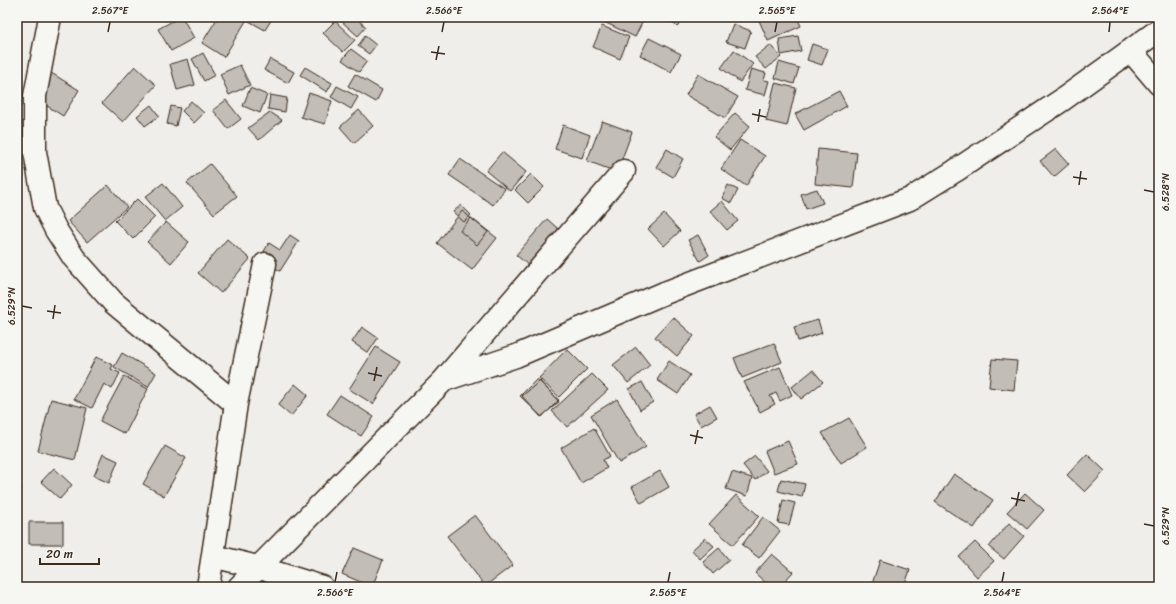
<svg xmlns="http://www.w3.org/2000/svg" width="1176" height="604" viewBox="0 0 1176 604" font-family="Sriracha,sans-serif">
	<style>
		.building { fill: #c2bdb7; stroke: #3b2a1e }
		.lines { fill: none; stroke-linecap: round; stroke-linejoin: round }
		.minor-casing { stroke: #3b2a1e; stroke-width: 25 }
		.minor { stroke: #f6f6f2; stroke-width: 22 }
		.ticks { fill: none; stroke: #3b2a1e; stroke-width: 1.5 }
		.neatline { fill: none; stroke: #3b2a1e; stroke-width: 1.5 }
		.ticks-label { font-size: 10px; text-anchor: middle; fill: #3b2a1e }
	</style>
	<rect width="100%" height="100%" fill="#efeeea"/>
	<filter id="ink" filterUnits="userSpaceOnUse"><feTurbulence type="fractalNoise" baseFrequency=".025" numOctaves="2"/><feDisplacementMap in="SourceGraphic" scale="8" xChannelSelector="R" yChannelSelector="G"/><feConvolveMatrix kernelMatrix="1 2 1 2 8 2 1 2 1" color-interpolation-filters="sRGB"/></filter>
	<g filter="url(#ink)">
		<path class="building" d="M180,17H182L194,38L171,51L158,29Z
			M218,17H238L246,21L224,57L202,43Z
			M248,17H273L265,30L247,20Z
			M343,17H355L366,27L358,36L340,20Z
			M606,17H645L635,37L604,22Z
			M667,17H687L677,27Z
			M760,17H797L801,26L768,41L758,18Z
			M335,21L355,40L343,52L323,33Z
			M733,24L751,31L745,48L726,42Z
			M602,26L629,37L620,59L593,47Z
			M365,36L376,45L369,54L358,46Z
			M798,36L801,51L781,55L779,39Z
			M649,38L681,54L671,72L640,55Z
			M812,44L828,49L822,65L807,60Z
			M770,45L781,57L766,69L755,57Z
			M351,49L367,61L359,72L342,60Z
			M734,50L753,64L740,82L721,68Z
			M203,53L215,75L204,81L192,59Z
			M188,59L195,85L177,90L170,64Z
			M270,59L294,72L288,83L264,70Z
			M779,62L799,68L794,84L775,78Z
			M240,65L250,85L229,95L220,74Z
			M135,66L156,85L123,122L102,103Z
			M305,67L332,83L327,92L300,75Z
			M751,69L766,73L764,80L769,81L765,95L745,90Z
			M48,71L79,90L63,116L33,97Z
			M355,74L382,90L376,102L348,86Z
			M698,74L738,97L725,118L686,95Z
			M775,83L796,88L787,126L766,121Z
			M337,86L358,97L351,109L331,97Z
			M250,88L267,95L260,113L243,106Z
			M839,91L847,106L804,130L795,114Z
			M309,93L332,101L325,124L301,117Z
			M270,95L287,98L285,112L268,109Z
			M226,100L241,119L228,129L213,110Z
			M191,101L204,113L194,123L182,111Z
			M151,105L159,116L145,126L137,116Z
			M171,106L180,108L176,126L167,124Z
			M359,110L373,126L354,143L340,127Z
			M270,112L282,120L259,140L248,128Z
			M735,113L750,126L730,150L714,137Z
			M602,121L632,132L617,172L587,161Z
			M563,125L590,135L582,158L555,149Z
			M740,140L765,156L746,186L721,169Z
			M667,149L683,159L673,177L656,167Z
			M818,149L857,153L853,188L815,184Z
			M1056,149L1069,164L1054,177L1040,161Z
			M502,152L526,172L510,191L486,171Z
			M460,159L505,189L493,205L449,175Z
			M210,164L237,196L214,214L187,183Z
			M531,174L544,187L528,203L515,190Z
			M163,183L182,207L165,221L145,197Z
			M108,185L127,207L87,242L68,221Z
			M728,185L738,190L731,203L722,198Z
			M817,189L823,203L806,209L801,194Z
			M137,199L155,217L133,239L115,221Z
			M722,201L738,221L727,230L710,211Z
			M461,205L471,215L464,222L453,212Z
			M462,211L497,238L472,270L437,243Z
			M664,214L680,231L664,246L648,229Z
			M471,218L488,232L477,245L460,231Z
			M547,219L572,241L541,276L516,255Z
			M166,222L189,242L171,263L147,242Z
			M290,235L299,241L280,271L260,258L269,243L280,250Z
			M698,235L709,255L700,261L688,240Z
			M227,239L250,259L221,293L198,273Z
			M673,317L694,336L677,356L655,337Z
			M818,320L822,333L798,341L794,327Z
			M362,327L378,338L368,353L352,342Z
			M774,343L782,362L742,378L734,358Z
			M376,347L400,362L373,404L349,389Z
			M636,347L650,365L628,383L613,365Z
			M567,349L587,369L559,397L539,378Z
			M122,353L156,373L148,387L114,367Z
			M96,357L113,365L111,369L120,373L112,389L104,384L92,408L74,399Z
			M992,359L1017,361L1014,390L989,387Z
			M669,361L690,375L678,394L657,380Z
			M780,367L792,395L780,401L776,393L770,396L775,404L760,412L744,382Z
			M813,370L823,382L801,399L792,387Z
			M592,374L608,390L567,427L552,411Z
			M124,376L148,389L125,434L100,421Z
			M537,379L559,400L542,417L520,396Z
			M540,381L559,402L541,417L522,396Z
			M642,382L653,402L640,410L629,389Z
			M295,384L308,395L291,416L278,405Z
			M340,395L374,417L361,436L327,414Z
			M51,399L87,408L75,460L38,451Z
			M617,399L646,447L619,463L591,415Z
			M710,405L717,417L701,426L694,414Z
			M849,418L867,447L841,463L822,433Z
			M594,428L610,456L603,460L607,468L581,483L561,448Z
			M788,441L798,464L774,473L765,451Z
			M165,446L186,458L164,496L143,484Z
			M103,454L118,461L109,483L94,476Z
			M1087,454L1105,471L1085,492L1067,475Z
			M755,456L767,471L755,480L743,465Z
			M54,468L72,485L60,499L41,482Z
			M660,471L669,487L641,503L632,487Z
			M732,472L752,478L747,496L726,489Z
			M954,474L993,500L974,528L935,502Z
			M781,479L805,484L802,497L778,491Z
			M17,483L22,488L17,493Z
			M1025,493L1044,510L1027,529L1007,512Z
			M736,495L759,516L733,545L709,524Z
			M783,500L795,503L789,525L778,523Z
			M475,515L513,565L485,586L447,536Z
			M763,517L780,531L759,558L742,545Z
			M29,522H63V544H29Z
			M1009,523L1024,536L1004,559L989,547Z
			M705,538L714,546L700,559L692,550Z
			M975,542L994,561L977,577L959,557Z
			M354,548L383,560L372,587L342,574Z
			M719,548L729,560L713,574L703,562Z
			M772,554L793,572L779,587H770L755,573Z
			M880,560L910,570L904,587H871Z"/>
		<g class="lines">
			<g class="minor-casing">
				<path id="minor" d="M50,17L35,96V152L45,208L56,230L74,258L114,303L236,404
					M1131,51L1159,84
					M444,380L516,356L662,294L910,199L955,171L1062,100L1159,30
					M213,556L257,567L322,587
					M208,587L236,404L265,264
					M239,587L444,380L624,171"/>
			</g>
			<use href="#minor" class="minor"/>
		</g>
	</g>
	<path class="ticks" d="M108,32L110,22M442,32L444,22M775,32L777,22M1109,32L1110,22M431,52L445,54M436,60L439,46M752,114L766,117M758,122L760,109M1073,177L1087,179M1079,185L1081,171M1144,190L1154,192M22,306L32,308M47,311L61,313M53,319L55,305M368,373L382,376M374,381L377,367M690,435L703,438M695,444L698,430M1011,498L1025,501M1016,506L1019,492M1144,524L1154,526M335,582L337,572M668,582L670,572M1002,582L1004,572"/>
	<rect width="1176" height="604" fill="none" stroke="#f6f6f2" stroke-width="44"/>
	<path d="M40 558v6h59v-6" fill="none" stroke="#3b2a1e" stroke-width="2"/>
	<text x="46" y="558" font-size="12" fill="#3b2a1e" stroke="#f6f6f2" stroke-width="3" paint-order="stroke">20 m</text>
	<rect x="22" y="22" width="1132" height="560" class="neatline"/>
	<g class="ticks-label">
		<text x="110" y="14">2.567°E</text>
		<text x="444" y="14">2.566°E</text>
		<text x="777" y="14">2.565°E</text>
		<text x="1110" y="14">2.564°E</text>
		<text transform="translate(1165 192) rotate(-90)" y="4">6.528°N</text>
		<text transform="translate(11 306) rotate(-90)" y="4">6.529°N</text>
		<text transform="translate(1165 526) rotate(-90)" y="4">6.529°N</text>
		<text x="335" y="596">2.566°E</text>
		<text x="668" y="596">2.565°E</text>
		<text x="1002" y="596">2.564°E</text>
	</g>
</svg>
